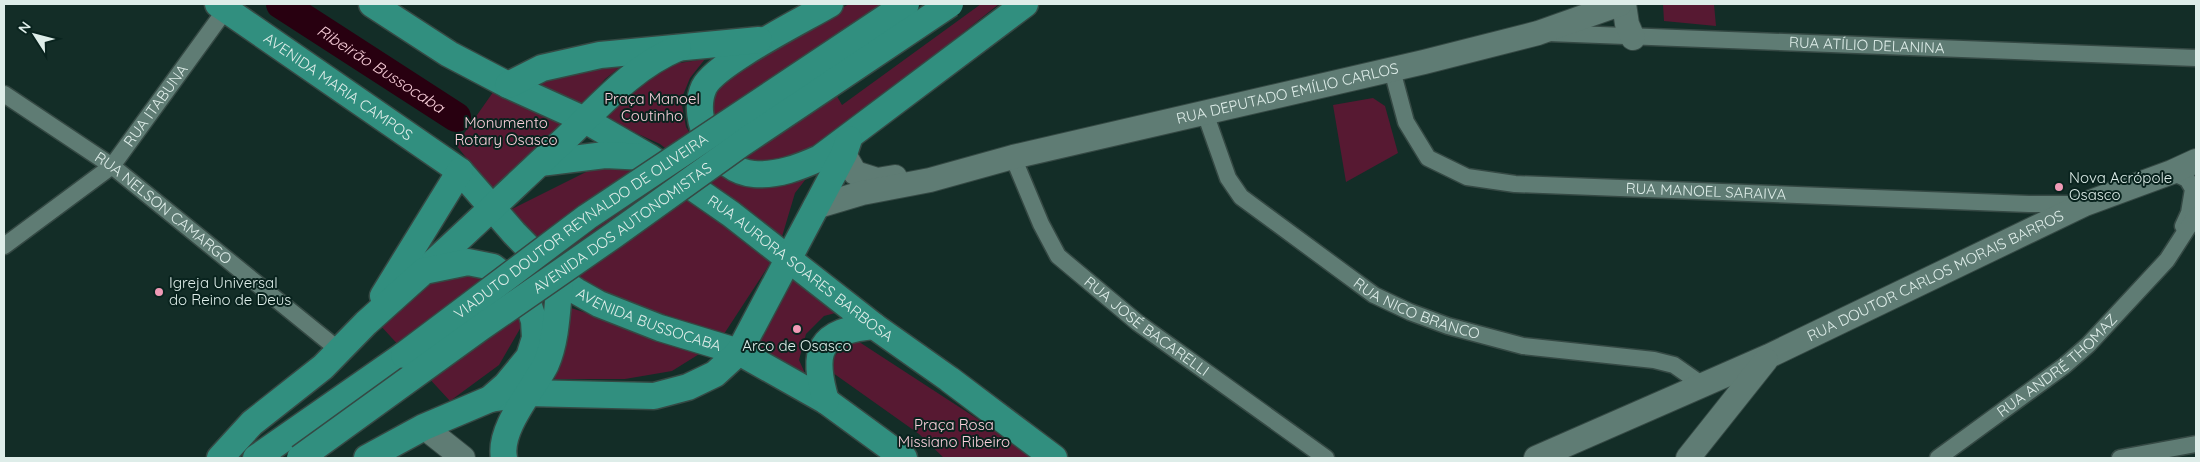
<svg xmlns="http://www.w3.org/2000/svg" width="2200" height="462" viewBox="0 0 2200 462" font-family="Quicksand,sans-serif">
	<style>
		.green { fill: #571932 }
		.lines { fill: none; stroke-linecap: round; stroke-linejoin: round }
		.river { stroke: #280010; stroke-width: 30 }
		.street-casing { stroke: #354944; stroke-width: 19 }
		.secondary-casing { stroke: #354944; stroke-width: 26 }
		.primary-casing { stroke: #354944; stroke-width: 29 }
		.street { stroke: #5f7c74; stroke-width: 16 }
		.secondary { stroke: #5f7c74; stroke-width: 24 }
		.primary { stroke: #318f7f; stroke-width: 26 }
		.primary-bridge-casing { stroke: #354944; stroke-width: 29; stroke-linecap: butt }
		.primary-bridge { stroke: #318f7f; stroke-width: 26 }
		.poi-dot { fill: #f09ab6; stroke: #09231e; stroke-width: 2 }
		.labels { text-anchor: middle; stroke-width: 4; stroke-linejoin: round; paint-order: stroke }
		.street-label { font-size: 15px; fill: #deede9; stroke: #09231e }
		.park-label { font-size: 15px; fill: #fbd0dc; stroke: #09231e }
		.poi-label { font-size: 15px; fill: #deede9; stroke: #09231e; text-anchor: start }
		.water-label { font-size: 16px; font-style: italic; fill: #f7ccd8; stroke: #09231e }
	</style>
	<rect width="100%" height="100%" fill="#132d27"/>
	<path class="green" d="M849,4H887L815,58L842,105L981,4H999L818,148L796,158L751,165L708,121L710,85Z
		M1663,4H1714L1716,26L1664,21Z
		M633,57L605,79L581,107L529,84Z
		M705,59L690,78L681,100L686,127L711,167L741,185L809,175L795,193L781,240L660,144L601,117L654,67Z
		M496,88L565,123L493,191L456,145Z
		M1373,98L1385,106L1398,153L1346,182L1333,105Z
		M645,165L773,259L724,334L602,294L558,270L510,210L592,169Z
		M789,266L843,311L824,316L806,334L799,360L808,380L752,344Z
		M465,273L486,279L513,297L521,327L499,365L450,401L379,324L428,277Z
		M568,307L704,351L672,371L625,379H555L551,364Z
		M850,336L993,429L1032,458H944L919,434L826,368Z"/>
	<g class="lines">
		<path class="river" id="s1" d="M281,4L456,117"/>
		<g class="street-casing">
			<g id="street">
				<path id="s2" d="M1548,33L2196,58"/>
				<path id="s3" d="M1392,70L1406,122L1428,158L1467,177L1515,184L2029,204H2080"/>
				<path id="s4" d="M4,94L112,166L340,351"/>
				<path id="s5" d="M1205,113L1228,178L1241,197L1374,295L1410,312L1448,326L1523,346L1654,360L1674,365L1704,386"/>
				<path id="s6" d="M1013,157L1041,224L1058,256L1138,323L1326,458"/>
				<path d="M2172,172L2187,179L2193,189L2189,213L2183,226"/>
				<path id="s7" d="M4,246L112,166L226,9"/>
				<path id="s8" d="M1938,458L2064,366L2088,345L2167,260L2196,215"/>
				<path d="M2120,458L2196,444"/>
			</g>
		</g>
		<g class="secondary-casing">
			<g id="secondary">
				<path d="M1624,4L1627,24L1633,38"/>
				<path d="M844,154L855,173L877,180L895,177"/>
				<path id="s9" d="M815,207L862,193L930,180L1013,157L1424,62L1538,33L1620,4"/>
				<path d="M424,427L463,458"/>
				<path id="s10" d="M1536,458L1769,356L2085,204L2172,172L2196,161"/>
				<path d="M1688,458L1766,360"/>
			</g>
		</g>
		<g class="primary-casing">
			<g id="primary">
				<path id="s11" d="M218,4L460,171L514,233L560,280L576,291L599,304L660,328L739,352L826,401L904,458"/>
				<path id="s12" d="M372,4L449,54L508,85L585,120L649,157L731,214L874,326L949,379L1054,458"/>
				<path d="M830,4C803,20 716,63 704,87C689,120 717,172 754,174C777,176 800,167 820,158L1025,4"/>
				<path d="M508,85L542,68L600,55L759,40"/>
				<path d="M540,163L605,155L646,157"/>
				<path d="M424,271C471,228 517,184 563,141C600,106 631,68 678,48"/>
				<path d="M383,296L460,171"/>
				<path d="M490,399L527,393L654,396L688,387L715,374L739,352L844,154L849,139"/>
				<path d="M826,401C811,350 819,331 874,326"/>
				<path d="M220,458L252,423L323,367L366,323L424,271L468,262L493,267L524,291L534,321L535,338L529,357L506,385L490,399L424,427L367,458"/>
				<path d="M256,458L404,355"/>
				<path d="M504,458C498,428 534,389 546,364C557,339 557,306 560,280"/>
			</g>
		</g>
		<use href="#street" class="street"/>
		<use href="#secondary" class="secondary"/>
		<use href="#primary" class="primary"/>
		<g class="primary-bridge-casing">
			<g id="primary-bridge">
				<path id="s13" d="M404,355L587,217L906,4"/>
				<path id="s14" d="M300,458L480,328L614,235L741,144L950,4"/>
			</g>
		</g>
		<use href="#primary-bridge" class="primary-bridge"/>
	</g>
	<g class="poi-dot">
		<circle cx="2059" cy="187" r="5"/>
		<circle cx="159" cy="292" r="5"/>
		<circle cx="797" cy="329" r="5"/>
	</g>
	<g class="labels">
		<g class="street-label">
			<text dy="5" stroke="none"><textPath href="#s2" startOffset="319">RUA ATÍLIO DELANINA</textPath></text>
			<text dy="5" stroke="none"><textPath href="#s11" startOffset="146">AVENIDA MARIA CAMPOS</textPath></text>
			<text dy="5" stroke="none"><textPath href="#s9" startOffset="486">RUA DEPUTADO EMÍLIO CARLOS</textPath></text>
			<text dy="5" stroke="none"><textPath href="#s7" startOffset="209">RUA ITABUNA</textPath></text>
			<text dy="5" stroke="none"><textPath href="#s3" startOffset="379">RUA MANOEL SARAIVA</textPath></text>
			<text dy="5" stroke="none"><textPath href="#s4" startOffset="196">RUA NELSON CAMARGO</textPath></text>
			<text dy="5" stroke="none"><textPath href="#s13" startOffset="219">VIADUTO DOUTOR REYNALDO DE OLIVEIRA</textPath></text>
			<text dy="5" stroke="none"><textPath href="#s14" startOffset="396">AVENIDA DOS AUTONOMISTAS</textPath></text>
			<text dy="5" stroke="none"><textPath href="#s12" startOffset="505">RUA AURORA SOARES BARBOSA</textPath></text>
			<text dy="5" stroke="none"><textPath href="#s10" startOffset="439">RUA DOUTOR CARLOS MORAIS BARROS</textPath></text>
			<text dy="5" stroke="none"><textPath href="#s5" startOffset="302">RUA NICO BRANCO</textPath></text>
			<text dy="5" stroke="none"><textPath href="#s11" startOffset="540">AVENIDA BUSSOCABA</textPath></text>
			<text dy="5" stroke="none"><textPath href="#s6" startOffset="222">RUA JOSÉ BACARELLI</textPath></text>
			<text dy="5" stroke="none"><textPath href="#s8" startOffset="151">RUA ANDRÉ THOMAZ</textPath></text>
		</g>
		<g class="park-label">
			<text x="652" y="104">Praça Manoel<tspan x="652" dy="17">Coutinho</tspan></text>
			<text x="506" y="128">Monumento<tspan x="506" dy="17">Rotary Osasco</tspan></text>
			<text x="954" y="430">Praça Rosa<tspan x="954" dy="17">Missiano Ribeiro</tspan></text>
		</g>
		<g class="poi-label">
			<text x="2069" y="183">Nova Acrópole<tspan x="2069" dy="17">Osasco</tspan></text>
			<text x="169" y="288">Igreja Universal<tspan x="169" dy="17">do Reino de Deus</tspan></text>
			<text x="797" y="351" text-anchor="middle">Arco de Osasco</text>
		</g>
		<g class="water-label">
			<text dy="6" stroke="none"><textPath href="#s1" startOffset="119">Ribeirão Bussocaba</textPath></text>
		</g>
	</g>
	<rect width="2200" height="462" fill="none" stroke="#deede9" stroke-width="10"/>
	<g transform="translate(35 35) rotate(306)" stroke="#09231e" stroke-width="4" paint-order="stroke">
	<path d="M0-4L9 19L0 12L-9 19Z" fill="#deede9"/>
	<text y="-8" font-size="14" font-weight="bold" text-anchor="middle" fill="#deede9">N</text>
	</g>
</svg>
